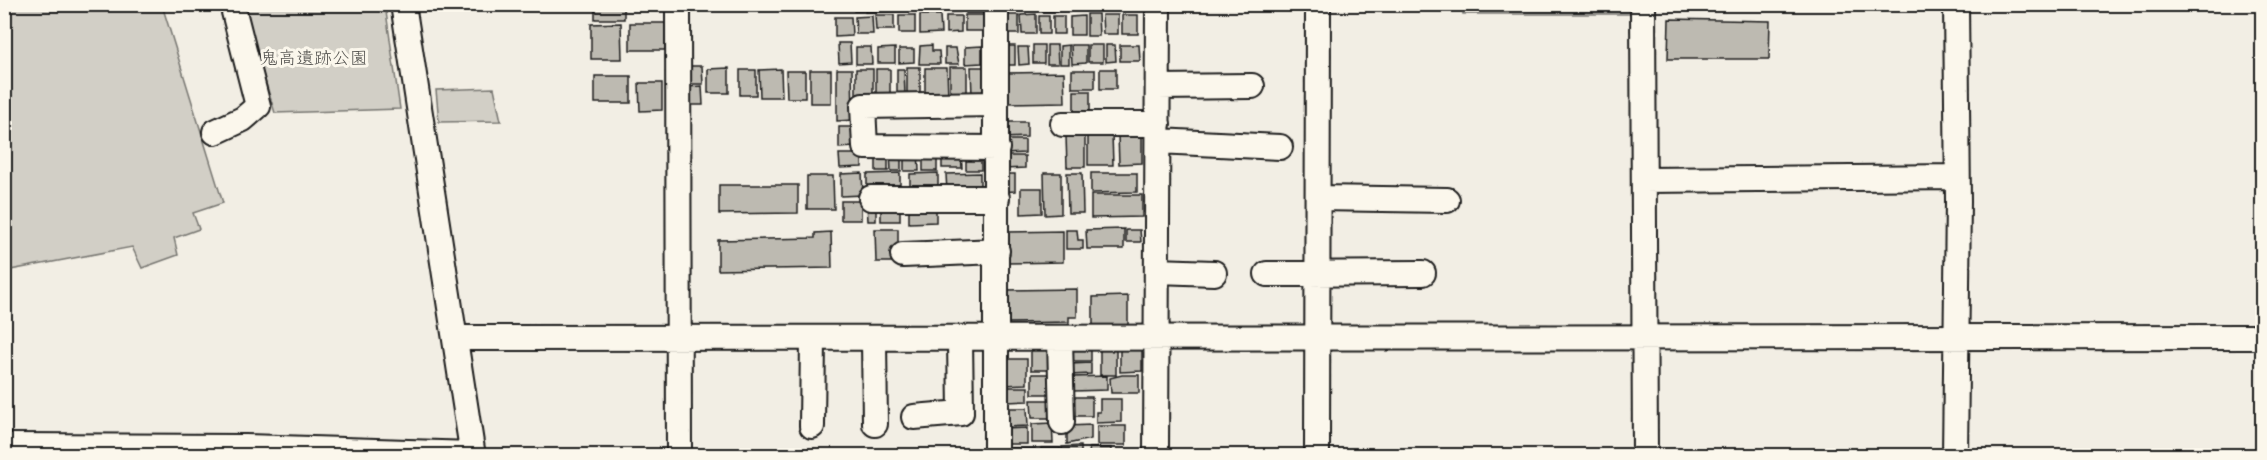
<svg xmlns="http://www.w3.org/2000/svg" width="2267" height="460" viewBox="0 0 2267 460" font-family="Mali,'Klee One',sans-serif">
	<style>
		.green { fill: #d2cfc6; stroke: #777671; stroke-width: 1.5 }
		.building { fill: #bdbab1; stroke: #1c1c1c; stroke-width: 1.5 }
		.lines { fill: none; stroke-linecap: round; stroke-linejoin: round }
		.minor-casing { stroke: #1c1c1c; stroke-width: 28 }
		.minor { stroke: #fbf7ec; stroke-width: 24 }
		.labels { text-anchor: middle; stroke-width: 6; stroke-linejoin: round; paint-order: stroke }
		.park-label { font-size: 18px; fill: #53524f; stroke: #fbf7ec }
	</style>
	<rect width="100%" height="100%" fill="#f2eee4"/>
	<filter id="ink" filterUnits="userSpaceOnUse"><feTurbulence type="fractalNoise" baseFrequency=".0167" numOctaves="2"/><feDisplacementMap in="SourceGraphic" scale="12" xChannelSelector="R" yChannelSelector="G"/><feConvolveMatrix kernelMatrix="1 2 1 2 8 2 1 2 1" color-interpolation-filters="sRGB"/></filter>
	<g filter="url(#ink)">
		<path class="green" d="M5,4L162,5L223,203L193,213L199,229L174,238L178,255L142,268L132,247L5,271Z
			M242,5H385L400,109L275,113Z
			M1463,5H1634L1635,14H1463Z
			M494,88L501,121L439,122L436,90Z"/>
		<path class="building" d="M595,4H624V19H595Z
			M854,4H863V11H854Z
			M864,4H915V11L865,12Z
			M920,4H935V12H921Z
			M945,4H960V12H945Z
			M966,4H982V13H966Z
			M1005,4H1038V9L1005,12Z
			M1043,4H1063L1064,11H1043Z
			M1069,4H1087V11H1069Z
			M1099,4H1127V10H1100Z
			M1134,4H1147V9H1134Z
			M1036,14V34H1022L1021,15Z
			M1087,14H1098L1099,36H1087Z
			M875,15H894V30H876Z
			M899,15H915V33H899Z
			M920,15H940L941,33L920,34Z
			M965,15H984V31H965Z
			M1000,15H1019V34H1000Z
			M1102,15H1118V34H1103Z
			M1122,15H1138V34H1122Z
			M872,16L873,34H856L855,17Z
			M946,16H961V32L946,33Z
			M1039,16H1049V34H1039Z
			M1053,16H1064V34H1053Z
			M1084,16V35H1070V17Z
			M835,17H851L852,36L835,37Z
			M1669,19L1770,21L1769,59H1668Z
			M621,23L622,59H591V24Z
			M630,23H665V50H630Z
			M838,43H850L851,62L839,63Z
			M932,45V51H939L940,64H919L920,46Z
			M1033,45H1044V63H1033Z
			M1047,45H1057L1058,64H1047Z
			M1069,45V64H1060V46Z
			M1071,45H1086V63L1072,64Z
			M1088,45H1103V62H1088Z
			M1106,45H1115L1116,61L1106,62Z
			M1120,45H1139L1140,61H1120Z
			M982,46V63L965,64V47Z
			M1002,46H1015V65H1002Z
			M856,47H871L872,64H856Z
			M1018,47H1028L1029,64L1019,65Z
			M895,48V63H878V49Z
			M945,48H956L959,64H945Z
			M899,49H914V62L899,63Z
			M686,66H702L703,84H686Z
			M907,67H920V97L907,98Z
			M950,67H967V95H950Z
			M971,67H987L988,96H972Z
			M729,68V93H708V69Z
			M925,68H947L948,97H925Z
			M781,69L782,97H760L759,70Z
			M837,69H852L853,120L837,121Z
			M856,69H873V96H856Z
			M876,69H890V99H876Z
			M897,69H904L905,95L897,96Z
			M1100,69H1116V89H1100Z
			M740,70H756V95H740Z
			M810,70H831V103H810Z
			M1072,70H1095V88H1072Z
			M786,71H805V98H787Z
			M1064,72L1065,102L1005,103L1004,73Z
			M595,76H631V103H595Z
			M639,83H662V110L640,111Z
			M702,86L703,105H687V87Z
			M1074,91H1090V115L1074,116Z
			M1003,122H1027V137L1003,138Z
			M839,127H854V147L839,148Z
			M1142,133V163L1119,164L1118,134Z
			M1112,134L1113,165H1088V135Z
			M1066,136H1085V167H1067Z
			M1003,140H1025V153L1004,154Z
			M918,150L919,171H904V151Z
			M876,151H888V171H876Z
			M901,151V171H891L890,152Z
			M923,152H937V171H923Z
			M942,152H961L962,168H942Z
			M966,153H981V170H966Z
			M839,154H862V167L840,168Z
			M1004,156H1025V168L1004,169Z
			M862,173L863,195L841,196V174Z
			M900,173V191H867V174Z
			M938,173V191L910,192V174Z
			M980,173V191L947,192L946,174Z
			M1044,173H1061V214L1045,215Z
			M1067,173H1082L1083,213H1068Z
			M1091,173H1137V192L1091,193Z
			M1000,174H1015V191L1001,192Z
			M807,176H833L834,209H807Z
			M719,185H798V213L719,214Z
			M1021,188H1042V213L1021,214Z
			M1091,195H1142V217L1091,218Z
			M841,201H861V220H841Z
			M876,203V221H868L867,204Z
			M881,204L900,207V221H881Z
			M936,205V222L909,223V206Z
			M875,229H898V262H876Z
			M1124,229V249H1087L1086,230Z
			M1066,230H1077L1078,240H1083V249H1066Z
			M1126,230H1140L1141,242H1126Z
			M1063,231V262L1006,263L1005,232Z
			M831,232L832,268L718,270V240L815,238V233Z
			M1077,289V317H1069V322L1007,323L1006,290Z
			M1128,296V325H1093V297Z
			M1031,344H1050V370H1031Z
			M1068,344H1091V361H1068Z
			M1142,344V371L1120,372V345Z
			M1100,348H1116V375H1100Z
			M1007,359H1027V384L1004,385Z
			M1091,363V374L1070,375V364Z
			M1032,374H1051V394H1032Z
			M1122,375H1139V393H1111L1110,378Z
			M1107,376V390L1073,391V377Z
			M1005,387H1028V401L1006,402Z
			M1069,397H1092V416H1069Z
			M1100,399H1121V422L1096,423V412H1100Z
			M1031,400H1051V418H1032Z
			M1005,408H1027L1028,426L1005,427Z
			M1052,423L1053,443H1032V424Z
			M1091,425V439L1067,444V426Z
			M1097,426H1126V445H1097Z
			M1027,428V444H1005V429Z
			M1081,446V456H1063L1062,447Z
			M1001,448H1018V456H1001Z
			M1041,448H1060V456H1041Z
			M1089,448H1111V456H1090Z
			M1022,449H1035V456H1022Z"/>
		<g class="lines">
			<g class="minor-casing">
				<path id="minor" d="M403,4L473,456
					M678,4L679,456
					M996,4V455
					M1643,4L1645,456
					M1158,87L1252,86
					M996,104L863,106L865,147L997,148
					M1063,124H1158
					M215,132L243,119L258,106L232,4
					M1158,141L1280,147
					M1644,180L1957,177
					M871,198H997
					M1318,198L1447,200
					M903,255L997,251
					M1157,271L1214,273
					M1267,274L1423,273
					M457,338L2262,337
					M874,339L875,424
					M1060,339L1062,422
					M914,417L961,413L960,339
					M812,426L813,339
					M4,446L245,447L473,454
					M1156,456L1158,4
					M1317,456L1318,4
					M1955,456L1958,201L1956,4"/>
			</g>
			<use href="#minor" class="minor"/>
		</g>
	</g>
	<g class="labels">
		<g class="park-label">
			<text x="314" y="64">鬼高遺跡公園</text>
		</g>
	</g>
	<rect width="2267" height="460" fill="none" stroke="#fbf7ec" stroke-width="24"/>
	<rect x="12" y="12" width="2243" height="436" fill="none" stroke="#1c1c1c" stroke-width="2" filter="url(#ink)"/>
</svg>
